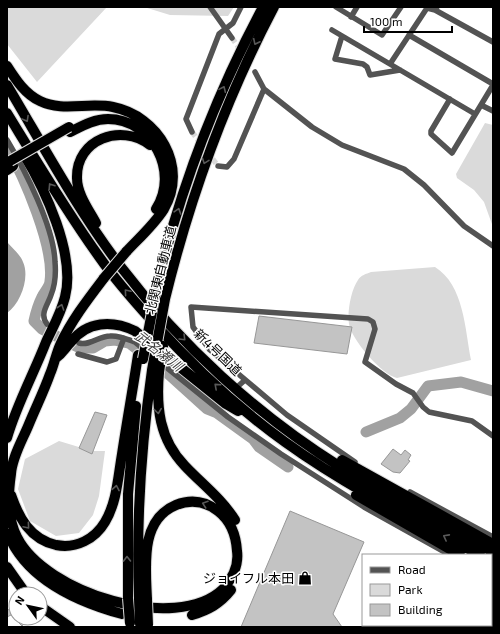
<svg xmlns="http://www.w3.org/2000/svg" width="500" height="634" viewBox="0 0 500 634" font-family="'Exo 2','Noto Sans JP',sans-serif">
	<style>
		.green { fill: #dadada }
		.water { fill: #a1a1a1 }
		.lines { fill: none; stroke-linecap: round; stroke-linejoin: round }
		.river { stroke: #a1a1a1; stroke-width: 11 }
		.building { fill: #c3c3c3; stroke: #979797 }
		.street-tunnel { stroke: #d9d9d9; stroke-width: 5.5; stroke-dasharray: 5.5 3; stroke-linecap: butt }
		.highway-casing { stroke: #dbdbdb; stroke-width: 12 }
		.street { stroke: #535353; stroke-width: 5.5 }
		.highway { stroke: #000; stroke-width: 10 }
		.highway-bridge-casing { stroke: #dbdbdb; stroke-width: 12; stroke-linecap: butt }
		.highway-bridge { stroke: #000; stroke-width: 10 }
		.oneway { stroke: #595959 }
		.labels { text-anchor: middle; stroke-width: 3; stroke-linejoin: round; paint-order: stroke }
		.street-label { font-size: 13px; fill: #000; stroke: #fff }
		.poi-label { font-size: 13px; fill: #000; stroke: #fff; text-anchor: end }
		.water-label { font-size: 14px; font-style: italic; fill: #424242; stroke: #fff }
	</style>
	<rect width="100%" height="100%" fill="#fff"/>
	<path class="green" d="M7,7H107L37,82L7,44Z
		M144,7H234L228,16L170,15Z
		M485,123L493,125V227L484,202L474,190L457,178L456,174Z
		M435,267C464,285 465,329 471,360L397,378C382,375 351,339 349,324C347,312 351,290 358,280C361,275 366,274 371,272Z
		M59,441L92,451H105L99,496L93,515L79,533L56,536L30,521L18,489L25,459Z"/>
	<path class="water" d="M7,242C12,248 20,254 23,262C30,277 21,303 7,313Z"/>
	<g class="lines">
		<path class="river" d="M7,147C24,176 55,248 50,281C50,287 44,292 42,297C38,305 36,312 34,321L42,329L80,348H93L105,341L115,340L129,343L165,371L207,409L217,413L253,439L259,447L288,467
			M366,432L400,418L411,409L428,386L461,382L493,391"/>
	</g>
	<path class="building" d="M259,316L352,327L347,354L254,343Z
		M95,412L107,415L92,454L79,448Z
		M393,449L401,455L405,450L411,455L408,460L410,461L400,473L393,472L381,464Z
		M290,511L364,542L333,614L342,627H241Z
		M16,603V618H29L22,626L11,615L7,617V611Z"/>
	<g class="lines">
		<path class="street-tunnel" d="M232,38L242,52
			M192,132L218,166"/>
		<g class="highway-casing">
			<path id="highway" d="M7,66C16,80 25,94 40,101C62,112 89,102 113,107C158,116 189,166 164,209C154,225 138,239 126,252
				M7,85C44,147 77,209 121,267C180,344 256,414 339,466C389,498 441,524 493,552
				M7,113C37,162 66,211 100,258C116,281 134,301 153,322C193,366 236,407 285,442C346,486 414,520 480,555
				M70,132C82,126 94,119 108,119C152,119 180,172 156,209
				M7,170L13,166
				M96,223C89,210 77,194 77,178C76,139 121,123 150,145
				M104,278C88,299 71,321 60,345C56,354 54,365 50,374C44,391 36,407 29,424C23,439 12,457 11,474C8,495 7,517 17,537C45,593 176,634 223,589C232,579 239,565 237,551C236,535 231,521 218,511C205,501 191,499 176,505C139,520 146,568 147,600
				M157,286C180,189 216,95 263,7
				M165,299C190,197 225,100 274,7
				M56,358C63,353 65,348 71,342C87,321 112,320 135,331L226,404L238,411
				M159,372C156,407 159,439 185,466C202,484 222,499 235,520
				M7,438C16,406 34,373 46,342C53,327 61,313 65,297C76,255 45,189 23,153
				M342,460L493,544
				M11,495C19,518 30,539 56,545C76,549 95,539 105,522C117,502 118,477 122,454C127,421 133,388 138,355
				M356,495L460,555
				M8,534C27,580 78,602 122,614
				M491,561L493,562
				M7,567L26,594
				M491,571L493,572
				M128,598V494L136,406
				M139,599C136,522 141,446 152,370
				M40,606L70,627
				M192,615C208,610 220,604 231,590"/>
		</g>
		<path class="street" d="M210,7L232,38
			M336,7L382,35L401,7
			M435,10L493,42
			M351,17L357,7
			M332,30L475,114
			M409,35L493,84
			M342,36L335,59L363,64L367,67L370,75L400,70
			M390,64L427,8L435,10L437,7
			M255,72L264,89L312,127L342,145L404,169L424,185L464,226L493,246
			M450,99L431,131V134L452,153L493,85
			M481,105L493,111
			M192,132L186,119L219,34L233,23L241,7
			M7,140C25,170 54,227 55,262C56,273 55,285 51,295C48,305 39,314 47,324
			M218,166L227,167L234,159L264,89
			M79,343C90,346 99,336 110,336C118,335 127,339 135,342L228,417L281,454L364,507L450,555
			M78,354L107,362L116,359L124,338
			M236,388L245,380
			M355,462L287,415L210,350L193,327L191,307L368,319L373,322L375,329L365,362L396,384L413,393L423,407L429,412L472,421L493,436
			M410,492L493,537"/>
		<use href="#highway" class="highway"/>
		<g class="highway-bridge-casing">
			<path id="highway-bridge" d="M10,161L69,127
				M104,278L126,252
				M143,359L157,286
				M152,370L165,299
				M159,372L163,346
				M128,598L130,623
				M139,599L140,624
				M147,600L148,625"/>
		</g>
		<use href="#highway-bridge" class="highway-bridge"/>
	</g>
	<defs><path id="oneway-chevron" d="M-2-3.5L2.5 0L-2 3.5" fill="none" stroke-width="1.6" stroke-linecap="round" stroke-linejoin="round"/></defs>
	<g class="oneway">
		<use href="#oneway-chevron" transform="translate(256 42) rotate(116)"/>
		<use href="#oneway-chevron" transform="translate(223 89) rotate(-66)"/>
		<use href="#oneway-chevron" transform="translate(26 119) rotate(61)"/>
		<use href="#oneway-chevron" transform="translate(205 161) rotate(110)"/>
		<use href="#oneway-chevron" transform="translate(51 186) rotate(-123)"/>
		<use href="#oneway-chevron" transform="translate(178 211) rotate(-72)"/>
		<use href="#oneway-chevron" transform="translate(127 292) rotate(-130)"/>
		<use href="#oneway-chevron" transform="translate(61 307) rotate(-71)"/>
		<use href="#oneway-chevron" transform="translate(183 338) rotate(45)"/>
		<use href="#oneway-chevron" transform="translate(217 386) rotate(-138)"/>
		<use href="#oneway-chevron" transform="translate(158 411) rotate(83)"/>
		<use href="#oneway-chevron" transform="translate(116 488) rotate(-80)"/>
		<use href="#oneway-chevron" transform="translate(205 504) rotate(-161)"/>
		<use href="#oneway-chevron" transform="translate(27 526) rotate(50)"/>
		<use href="#oneway-chevron" transform="translate(446 537) rotate(-152)"/>
		<use href="#oneway-chevron" transform="translate(127 559) rotate(-91)"/>
	</g>
	<defs>
		<g id="shop-bare" transform="scale(1.08)"><path d="M-5-2.5h2.3a2.7 3.5 0 0 1 5.4 0H5L5.5 6h-11ZM-1.5-2.5h3a1.5 2.3 0 0 0-3 0Z" fill="#000" stroke="#fff" stroke-width="2.5" paint-order="stroke"/></g>
	</defs>
	<g fill-rule="evenodd">
		<use href="#shop-bare" x="305" y="578"/>
	</g>
	<g class="labels">
		<g class="street-label">
			<text transform="translate(160 270) rotate(-76)" y="5">北関東自動車道</text>
			<text transform="translate(218 352) rotate(44)" y="5">新4号国道</text>
		</g>
		<g class="poi-label">
			<text x="294" y="583">ジョイフル本田</text>
		</g>
		<g class="water-label">
			<text transform="translate(159 351) rotate(38)" y="5">武名瀬川</text>
		</g>
	</g>
	<rect width="500" height="634" fill="none" stroke="#000000" stroke-width="16"/>
	<rect x="362" y="554" width="130" height="72" fill="#ffffff" stroke="#999999"/>
	<rect x="370" y="567" width="20" height="6" fill="#535353" stroke="#999999"/>
	<text x="398" y="574" font-size="12" fill="#000000">Road</text>
	<rect x="370" y="584" width="20" height="12" fill="#dadada" stroke="#999999"/>
	<text x="398" y="594" font-size="12" fill="#000000">Park</text>
	<rect x="370" y="604" width="20" height="12" fill="#c3c3c3" stroke="#999999"/>
	<text x="398" y="614" font-size="12" fill="#000000">Building</text>
	<g transform="translate(28 606) rotate(303)"><circle r="19" fill="#ffffff" stroke="#999999"/>
	<path d="M0-3L7 15L0 10L-7 15Z" fill="#000000"/>
	<text y="-6" font-size="11" font-weight="bold" text-anchor="middle" fill="#000000">N</text>
	</g>
	<path d="M364 26v6h88v-6" fill="none" stroke="#000000" stroke-width="2"/>
	<text x="370" y="26" font-size="12" fill="#000000" stroke="#ffffff" stroke-width="3" paint-order="stroke">100 m</text>
</svg>
